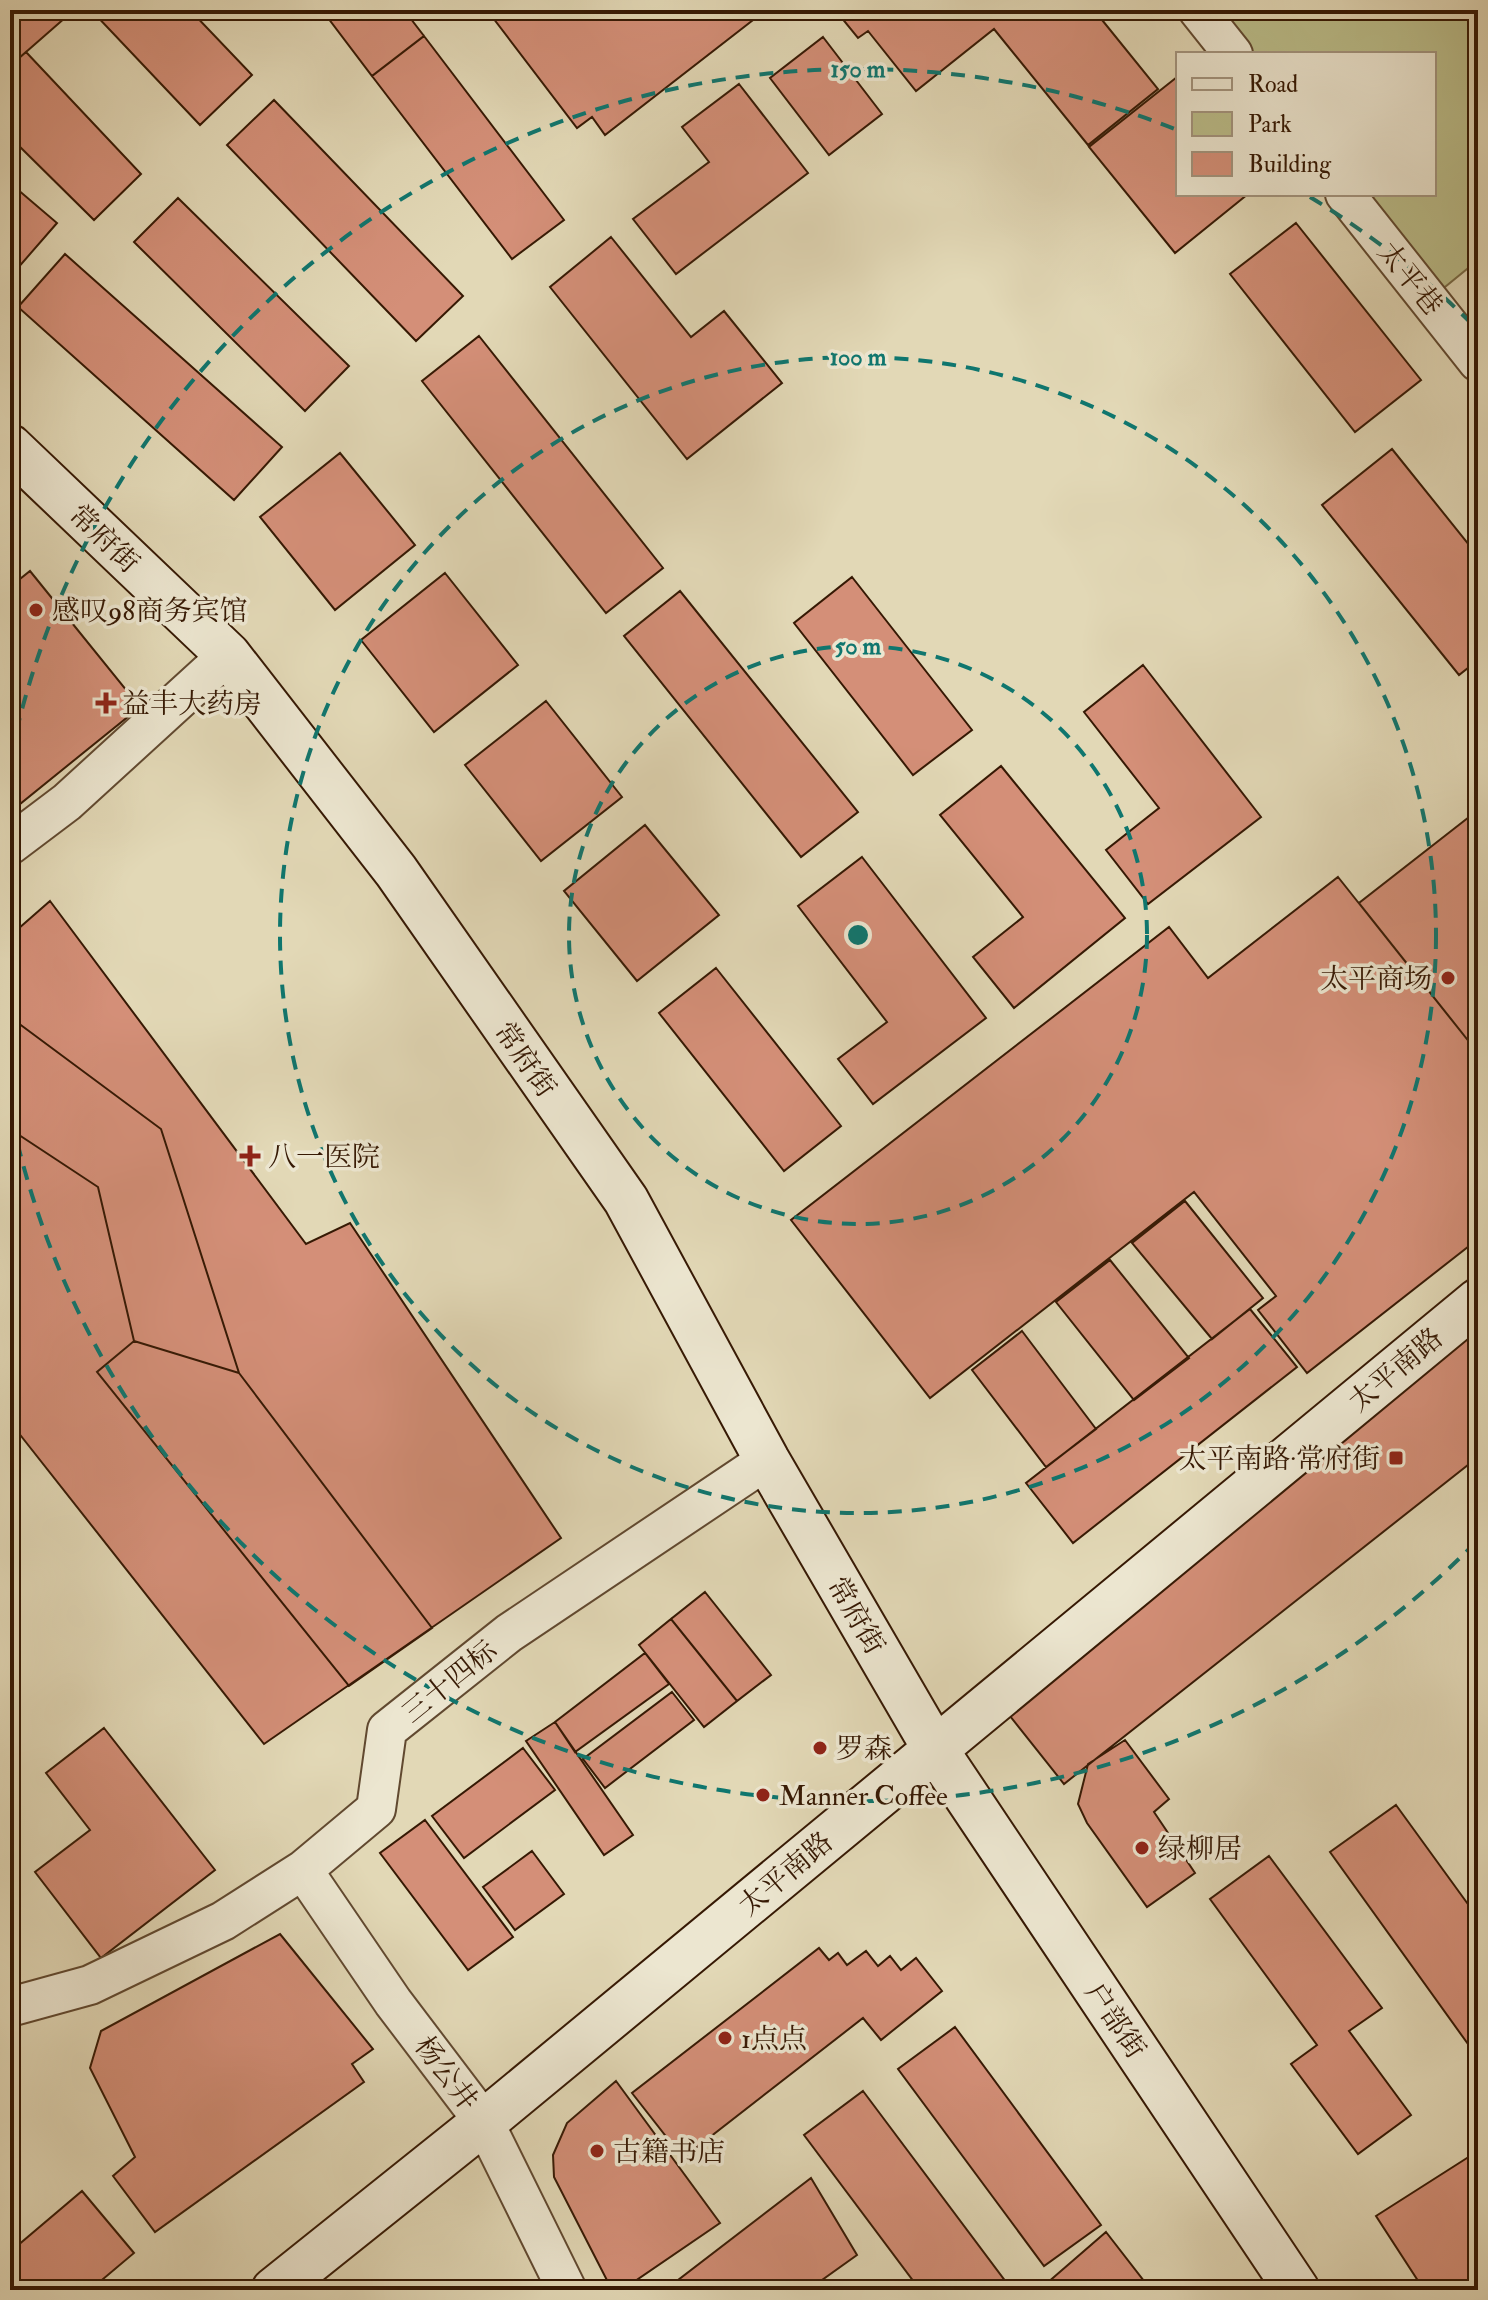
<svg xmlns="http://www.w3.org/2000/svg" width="1488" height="2300" viewBox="0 0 1488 2300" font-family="'IM FELL Double Pica','Noto Serif SC',serif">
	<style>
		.green { fill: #babc89; stroke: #786a46; stroke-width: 2 }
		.building { fill: #d48f78; stroke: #361904; stroke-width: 2 }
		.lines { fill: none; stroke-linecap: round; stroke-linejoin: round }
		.minor-casing { stroke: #614930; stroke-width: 42 }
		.secondary-casing { stroke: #361904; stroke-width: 48 }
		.minor { stroke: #ece6d0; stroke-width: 38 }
		.secondary { stroke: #ece6d0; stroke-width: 44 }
		.ring { fill: none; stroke: #0f766e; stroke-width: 4; stroke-dasharray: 14 10 }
		.poi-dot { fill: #8f2418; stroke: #ece6d0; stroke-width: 3 }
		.labels { text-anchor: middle; stroke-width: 7; stroke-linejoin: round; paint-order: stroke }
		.street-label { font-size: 28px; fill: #361904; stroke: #ece6d0 }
		.poi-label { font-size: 28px; fill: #361904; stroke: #ece6d0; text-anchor: start }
		.centre { fill: #0f766e; stroke: #ece6d0; stroke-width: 4 }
		.ring-label { font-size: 24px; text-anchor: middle; font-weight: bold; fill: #0f766e; stroke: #ece6d0; stroke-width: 7; stroke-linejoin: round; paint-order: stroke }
	</style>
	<rect width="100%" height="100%" fill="#e2d8b6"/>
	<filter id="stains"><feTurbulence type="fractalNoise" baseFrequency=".0025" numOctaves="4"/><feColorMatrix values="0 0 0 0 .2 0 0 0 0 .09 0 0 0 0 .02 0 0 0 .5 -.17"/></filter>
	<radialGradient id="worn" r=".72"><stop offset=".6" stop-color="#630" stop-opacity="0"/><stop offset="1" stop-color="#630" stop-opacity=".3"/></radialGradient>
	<path class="green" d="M1198,10H1478V260L1429,300L1345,194H1434V54H1233Z"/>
	<path class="building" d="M10,10H74L10,66Z
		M91,10H190L252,75L200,125Z
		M322,10H404L424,36L372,76Z
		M487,10H766L605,135L592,117L577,128Z
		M1094,10L1158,89L1088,145L994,29L916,91L868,31L858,38L836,11Z
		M424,36L564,220L512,259L372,76Z
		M823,37L882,114L829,155L770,78Z
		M26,52L141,174L94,220L10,137V66Z
		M1177,77L1178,194H1248L1175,253L1089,147Z
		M739,84L808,173L676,274L633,219L709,162L682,127Z
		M274,100L463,296L416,341L227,145Z
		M10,183L57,223L10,277Z
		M178,198L349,366L305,411L134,242Z
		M1296,223L1421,380L1355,432L1230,274Z
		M611,237L691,337L724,311L782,383L687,459L550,287Z
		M65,254L282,447L234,500L18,307Z
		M479,336L663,568L606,613L422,381Z
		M1392,449L1478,556V660L1459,675L1322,505Z
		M340,453L415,545L335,610L260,517Z
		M30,571L140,707L20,804L10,792V587Z
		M445,573L518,665L434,732L361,640Z
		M852,577L972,730L913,775L794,623Z
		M680,591L858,812L801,857L624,636Z
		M1143,665L1261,817L1148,904L1106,850L1159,808L1084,712Z
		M546,701L622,797L541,861L465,765Z
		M1001,766L1125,918L1014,1008L973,957L1023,917L940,815Z
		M1478,810V1053L1359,903Z
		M645,825L719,915L637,981L564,891Z
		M862,857L986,1018L873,1104L838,1059L887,1022L798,906Z
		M1338,877L1478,1053V1239L1307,1373L1258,1310L1276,1296L1194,1192L930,1398L791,1220L1169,927L1208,978Z
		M50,901L306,1244L350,1223L561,1538L264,1744L10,1422V936Z
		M716,968L841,1126L784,1171L659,1013Z
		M10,1017L161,1129L239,1373L134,1341L98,1187L10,1129Z
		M1185,1201L1263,1298L1212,1339L1132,1243Z
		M1110,1260L1189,1358L1134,1400L1056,1302Z
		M1250,1309L1297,1367L1073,1543L1026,1483Z
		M1478,1320V1457L1064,1784L998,1701Z
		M1022,1331L1096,1429L1046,1467L972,1370Z
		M134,1341L239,1373L432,1628L349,1686L97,1372Z
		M705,1592L771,1675L737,1701L671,1619Z
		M671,1619L737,1701L704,1727L639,1645Z
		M645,1653L669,1684L575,1752L555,1722Z
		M672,1692L694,1720L605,1788L583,1759Z
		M555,1722L633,1835L604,1855L526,1741Z
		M104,1728L215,1870L101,1958L35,1872L90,1830L46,1773Z
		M1125,1740L1169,1799L1154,1812L1195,1873L1147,1907L1087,1823L1078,1804L1088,1764Z
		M523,1748L555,1790L464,1858L432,1816Z
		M1396,1805L1478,1918V2058L1330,1852Z
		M425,1820L513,1937L468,1970L380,1853Z
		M532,1851L564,1894L515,1930L483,1887Z
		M1269,1856L1382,2008L1349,2031L1411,2115L1358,2154L1291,2064L1317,2045L1210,1899Z
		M280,1934L373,2049L352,2064L364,2082L155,2232L113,2176L135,2157L90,2068L101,2031Z
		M819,1948L829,1960L838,1953L847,1965L866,1951L878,1966L890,1956L901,1970L916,1958L942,1991L881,2040L863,2018L683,2158L632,2093Z
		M955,2027L1101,2225L1044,2266L898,2069Z
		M616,2081L720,2223L622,2290H612L554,2177L553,2155L567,2123Z
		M863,2091L1012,2290H920L804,2135Z
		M1478,2151V2290H1424L1376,2216Z
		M811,2178L857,2255L808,2290H665Z
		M82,2191L134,2253L90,2290H10V2252Z
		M1106,2232L1151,2290H1039Z"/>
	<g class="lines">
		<g class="minor-casing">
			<path id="minor" d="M1198,10L1233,54
				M1345,194L1478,362
				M10,845L67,802L228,655
				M303,1870L393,2002L484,2122L567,2290
				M10,2007L90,1985L223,1921L303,1870L376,1809L387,1730L509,1633L767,1460"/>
		</g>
		<g class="secondary-casing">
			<path id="secondary" d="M10,447L228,655L396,871L626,1200L767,1460L935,1749L1297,2290
				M274,2290L484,2122L1478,1301"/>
		</g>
		<use href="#minor" class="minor"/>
		<use href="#secondary" class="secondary"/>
	</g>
	<g class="ring">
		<circle cx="858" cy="935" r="289"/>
		<circle cx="858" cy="935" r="578"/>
		<path d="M1476 1542A866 866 0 0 1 11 1115M11 755A866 866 0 0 1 1175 129M1310 197A866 866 0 0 1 1476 328"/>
	</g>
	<g class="poi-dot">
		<circle cx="36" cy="610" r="8"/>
		<path d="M102 691h8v8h8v8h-8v8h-8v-8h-8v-8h8z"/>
		<circle cx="1448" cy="978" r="8"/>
		<path d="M246 1144h8v8h8v8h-8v8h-8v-8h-8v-8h8z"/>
		<rect x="1388" y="1450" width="16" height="16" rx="4"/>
		<circle cx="820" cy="1748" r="8"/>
		<circle cx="763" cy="1795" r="8"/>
		<circle cx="1142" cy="1848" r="8"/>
		<circle cx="725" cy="2038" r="8"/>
		<circle cx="597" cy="2151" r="8"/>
	</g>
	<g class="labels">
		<g class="street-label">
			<text transform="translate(1411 278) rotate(51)" y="10">太平巷</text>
			<text transform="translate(105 538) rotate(44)" y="10">常府街</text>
			<text transform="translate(526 1059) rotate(55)" y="10">常府街</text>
			<text transform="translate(1395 1369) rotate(-40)" y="10">太平南路</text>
			<text transform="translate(857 1615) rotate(60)" y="10">常府街</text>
			<text transform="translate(449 1681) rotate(-39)" y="10">三十四标</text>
			<text transform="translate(785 1873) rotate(-40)" y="10">太平南路</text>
			<text transform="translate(1116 2020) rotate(56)" y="10">户部街</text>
			<text transform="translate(447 2073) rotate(53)" y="10">杨公井</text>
		</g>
		<g class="poi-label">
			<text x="52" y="620">感叹98商务宾馆</text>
			<text x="122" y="713">益丰大药房</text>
			<text x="1432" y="988" text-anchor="end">太平商场</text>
			<text x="268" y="1166">八一医院</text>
			<text x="1380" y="1468" text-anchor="end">太平南路·常府街</text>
			<text x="836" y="1758">罗森</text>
			<text x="779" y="1805">Manner Coffee</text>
			<text x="1158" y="1858">绿柳居</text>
			<text x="741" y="2048">1点点</text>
			<text x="613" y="2161">古籍书店</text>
		</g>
	</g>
	<circle cx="858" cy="935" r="12" class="centre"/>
	<g class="ring-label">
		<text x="858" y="77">150 m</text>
		<text x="858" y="365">100 m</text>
		<text x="858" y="654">50 m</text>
	</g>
	<rect width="1488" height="2300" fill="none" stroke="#e2d8b6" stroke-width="40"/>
	<rect x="12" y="12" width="1464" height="2276" fill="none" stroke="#361904" stroke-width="4"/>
	<rect x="20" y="20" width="1448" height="2260" fill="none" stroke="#361904" stroke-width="2"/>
	<rect x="1176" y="52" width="260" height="144" fill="#ece6d0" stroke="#a3947e" stroke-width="2"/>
	<rect x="1192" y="78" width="40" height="12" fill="#ece6d0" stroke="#a3947e" stroke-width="2"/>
	<text x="1248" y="92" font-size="24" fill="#361904">Road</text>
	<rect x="1192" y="112" width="40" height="24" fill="#babc89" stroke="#a3947e" stroke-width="2"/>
	<text x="1248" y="132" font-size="24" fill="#361904">Park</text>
	<rect x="1192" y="152" width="40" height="24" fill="#d48f78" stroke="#a3947e" stroke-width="2"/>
	<text x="1248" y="172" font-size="24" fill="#361904">Building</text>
	<rect width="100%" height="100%" filter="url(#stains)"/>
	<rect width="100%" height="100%" fill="url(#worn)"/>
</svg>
